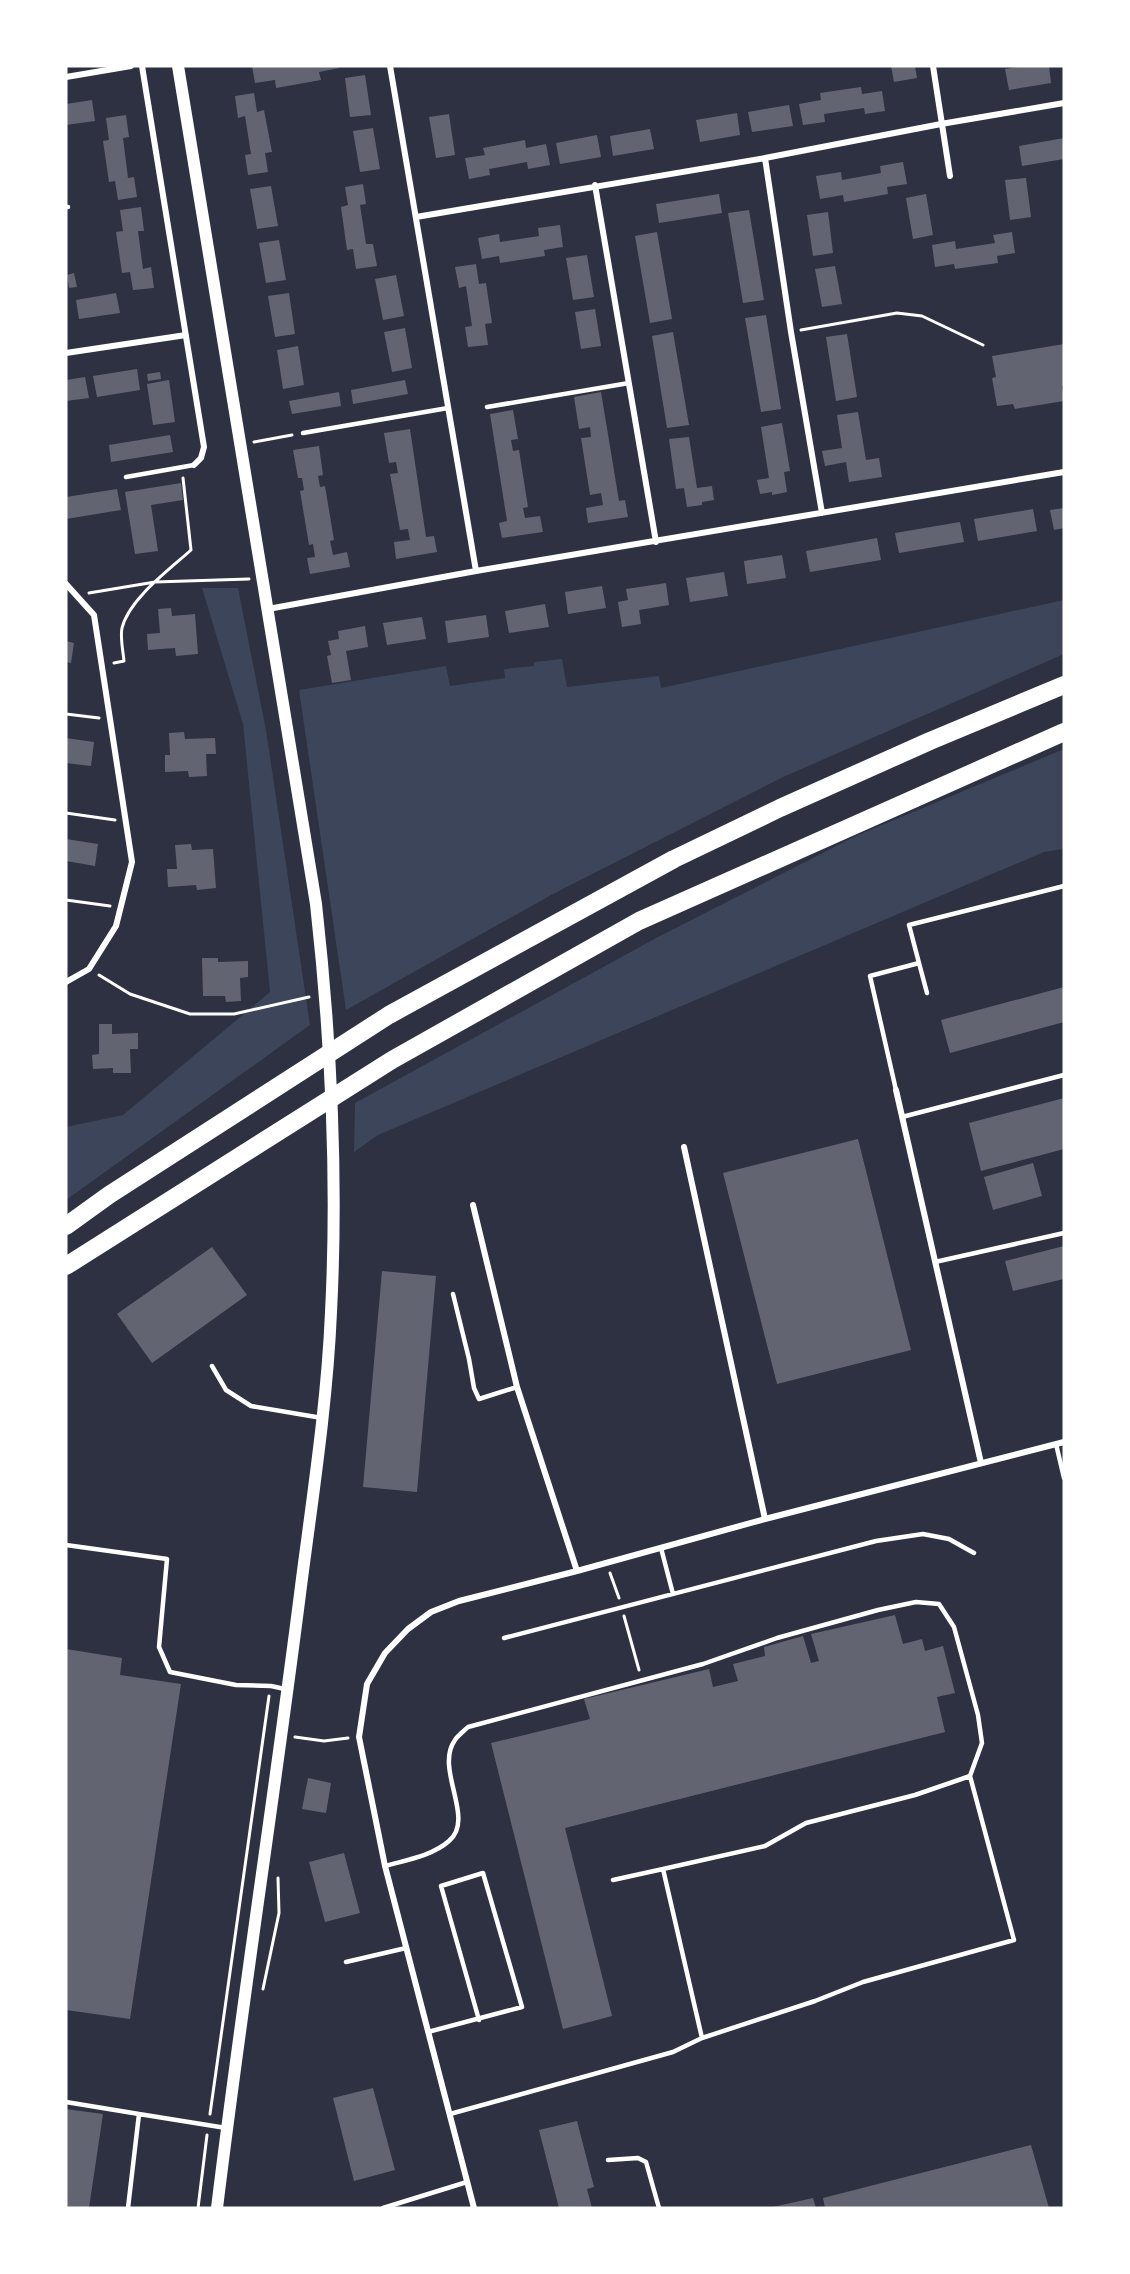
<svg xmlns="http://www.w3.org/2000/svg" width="1130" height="2274" viewBox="0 0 1130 2274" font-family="'Open Sans',sans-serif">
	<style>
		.green { fill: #3c4559 }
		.building { fill: #626471 }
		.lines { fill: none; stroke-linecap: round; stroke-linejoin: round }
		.path { stroke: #fff; stroke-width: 3 }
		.service { stroke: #fff; stroke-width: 4.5 }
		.minor { stroke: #fff; stroke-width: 6 }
		.secondary { stroke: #fff; stroke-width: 12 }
		.motorway { stroke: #fff; stroke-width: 18 }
	</style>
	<rect width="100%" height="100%" fill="#2d3142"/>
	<path class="green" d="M202,588H238L266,730L310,1025L66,1200V1127L123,1115L270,992L243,724Z
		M1064,600V654L781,778L553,894L346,1010L299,690L446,666L450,686L505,678L504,669L534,666V662L562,659L567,687L659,676L661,688Z
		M1064,749V849L1044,852L378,1135L354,1152L355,1103L658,937L858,835Z"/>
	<path class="building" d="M252,66H339V68L319,72L321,80L276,88L275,80L255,83Z
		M891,66H915L917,78L894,82Z
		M1024,66H1049L1051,83L1009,90L1005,69Z
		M365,75L371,115L350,117L345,78Z
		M861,87L862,94L882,91L885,111L865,114L864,108L824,114L825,122L803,125L799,104L821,100L820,93Z
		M254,93L257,112L264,110L272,152L265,153L268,172L248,175L245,155L251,154L245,116L238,118L235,96Z
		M92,100L95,121L66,125V104Z
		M789,105L793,126L752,132L748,112Z
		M737,113L740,135L700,142L696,120Z
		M449,114L455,155L436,158L429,117Z
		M126,115L129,137L123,138L128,178L134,177L137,197L118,200L115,181L109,182L103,141L109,140L106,118Z
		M373,128L380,169L360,172L353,131Z
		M650,129L654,149L613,156L610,136Z
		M597,135L601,157L560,164L556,143Z
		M1064,138V159L1022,166L1019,146Z
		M525,140L526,148L546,144L550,165L528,169L527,162L489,169L490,175L469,179L465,158L485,155L483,148Z
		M903,162L907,184L887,187L888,194L844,202L843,195L820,199L816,176L841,172L842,180L881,173L880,166Z
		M1026,178L1031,217L1010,220L1005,180Z
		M363,184L366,204L360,205L366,244H373L377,266L356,269L353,249L347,250L341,207L348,205L345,187Z
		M271,186L278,226L257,229L250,189Z
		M719,194L722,213L659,223L656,204Z
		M926,194L933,235L913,239L906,198Z
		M141,207L144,231H138L143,269L151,267L154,288L133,290L130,272L122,273L116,232L123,231L120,210Z
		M749,210L764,300L743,303L728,213Z
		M828,212L833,253L813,256L807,215Z
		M560,225L563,247L544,250L545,256L500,263L499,256L482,259L478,238L499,234L500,242L539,236L538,228Z
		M657,232L672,319L650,323L635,236Z
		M1012,232L1015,253L997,256L998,263L955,269L954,264L935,267L932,245L955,241L956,249L995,243L993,235Z
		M279,240L286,280L266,283L259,243Z
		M587,255L594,297L573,300L566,258Z
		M476,264L479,284L486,283L492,323L485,324L488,345L468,347L465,327L472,326L466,286L459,288L455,267Z
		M835,266L842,304L822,307L815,269Z
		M74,273L77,287L69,288L67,275Z
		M396,275L404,316L383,320L375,279Z
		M116,293L120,313L79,319L76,300Z
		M289,293L295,334L275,337L268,296Z
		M595,309L601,346L581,349L575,312Z
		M766,315L781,409L761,412L745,318Z
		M405,328L412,368L392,372L384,332Z
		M673,332L689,425L667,428L652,336Z
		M847,334L857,397L836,401L826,337Z
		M1064,344V386H1062L1064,401L1015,409L1013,404L997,406L992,378L996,377L992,356Z
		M298,346L304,385L283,389L277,350Z
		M137,369L140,390L97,397L93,376Z
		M160,372L161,379L148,381L147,374Z
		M85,377L89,398L66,401V380Z
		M169,380L175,422L153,425L147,384Z
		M405,380L408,394L353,404L351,390Z
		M339,392L341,406L292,414L289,401Z
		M601,392L619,501L625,500L628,517L588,523L586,508L603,505L601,493L590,495L581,438L591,437L590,427L579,429L574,397Z
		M513,410L518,439L511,440L513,451L519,450L528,507L523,508L525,518L540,516L543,532L502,538L499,523L507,521L490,414Z
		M858,412L866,460L879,458L882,477L849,482L846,462L825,466L822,451L842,448L837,415Z
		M782,423L790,471L784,472L787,492L772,495V492L760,494L757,480L769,478L761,427Z
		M410,429L426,537L434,536L437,552L396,559L394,542L410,540L408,529L400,530L390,474L398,473L396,462L389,463L384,433Z
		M170,435L173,452L111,462L109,445Z
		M689,437L697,488L712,486L714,500L702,502V505L687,507L684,488L676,489L669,439Z
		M319,446L323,475L318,476L320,487L325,486L334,540L330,541L333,555L347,552L350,567L310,574L307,558L315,557L313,544L309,545L300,491L304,490L302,478H298L293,450Z
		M181,483L183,500L151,505L158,551L135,554L125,492Z
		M117,489L121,510L66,519V497Z
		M1064,508V528L1054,530L1050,510Z
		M1033,509L1037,531L978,541L974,519Z
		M960,522L964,542L899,553L895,533Z
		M877,538L881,560L810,572L806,551Z
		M782,555L786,578L747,584L744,561Z
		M724,572L728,596L690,602L686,578Z
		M666,583L669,605L639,610L641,624L622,627L618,602L628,600L626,589Z
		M602,586L606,608L568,614L565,592Z
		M545,604L549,627L509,633L505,611Z
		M171,608L172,616L195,614L198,654L176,656L175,648L148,650L147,634L160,633L158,609Z
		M486,615L489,637L448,643L445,621Z
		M422,617L426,639L387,645L383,623Z
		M365,626L368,647L346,651L351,680L332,683L327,656L331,655L328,641L339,639L338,631Z
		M66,641L74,643L71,663L66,662Z
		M184,732L185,739L215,738L216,754H206L207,776L189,777L188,771L165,772V755H170L169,733Z
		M66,738L94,742L91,766L66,763Z
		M66,839L98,844L95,866L66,861Z
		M191,844L192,850L213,849L216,888L197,890L196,885L168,887L167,869H177L175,845Z
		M202,958H218V962L248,961V977L240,978L241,1001L226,1002L225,996H203Z
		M1064,987V1022L950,1053L941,1020Z
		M99,1024H112V1034L138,1033V1049H130L131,1073H113V1068L93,1069L92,1055L99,1054Z
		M1064,1098V1149L981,1171L969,1123Z
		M858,1139L911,1350L777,1384L723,1173Z
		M1033,1163L1042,1196L993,1210L984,1177Z
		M1064,1246V1279L1013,1291L1005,1261Z
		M212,1247L247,1295L152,1363L117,1314Z
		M382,1271L436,1276L417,1492L363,1487Z
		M895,1615L903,1644L922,1639L925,1651L943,1646L955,1693L937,1697L945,1732L565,1828L612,2016L563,2029L491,1743L590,1719L584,1699L709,1669L713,1687L738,1681L733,1664L765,1656L764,1647L803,1636L811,1663L819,1661L811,1634Z
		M66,1649L122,1658L120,1675L181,1684L130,2019L66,2010Z
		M308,1778L331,1783L326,1813L302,1809Z
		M344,1853L360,1913L325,1922L309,1862Z
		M373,2088L395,2170L354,2181L333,2098Z
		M66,2109L103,2114L89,2208H66Z
		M577,2121L594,2187L587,2189L592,2208H559L539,2130Z
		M1031,2145L1049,2208H825L823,2198Z
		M813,2198L816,2208H773V2207Z"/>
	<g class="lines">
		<path class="path" d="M801,330L897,313L922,316L983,345
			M254,442L292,435
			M89,593L155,582L249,579
			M114,663L124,661C123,651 120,637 122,628C129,599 169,570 191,550L183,478
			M66,714L99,718
			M66,813L115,820
			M66,900L110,906
			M99,975L130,994L190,1014H234L309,997
			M610,1573L619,1598
			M624,1616L639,1670
			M295,1737L324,1741L348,1738
			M263,1989L279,1913L278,1878
			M210,2114L269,1696
			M198,2208L207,2135"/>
		<path class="service" d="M66,207H68
			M487,407L629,383
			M303,433L448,408
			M126,477L194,465
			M919,963L927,993
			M896,1090L870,976L919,963L909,925L1064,886
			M902,1117L1064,1075
			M935,1262L1064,1233
			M453,1294L469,1359L474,1388L479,1399L517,1387
			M212,1366L226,1390L251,1406L322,1418
			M1056,1444L1064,1478
			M66,1545L167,1559L159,1647L170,1672L236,1685L271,1686L285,1689
			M661,1548L673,1594
			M504,1638L876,1541L923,1534L949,1539L974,1553
			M385,1866C406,1860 432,1856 449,1841C476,1818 434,1769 455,1740C458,1735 464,1731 468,1727L703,1664L777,1638L878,1610L916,1602L939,1604L954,1627L978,1715L982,1743L970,1776L915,1795L806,1823L765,1846L663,1869L702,2038L673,2052L450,2114
			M613,1880L663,1869
			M346,1962L406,1948
			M428,2032L522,2007L483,1873L441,1886L479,2020
			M702,2038L815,2001L863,1982L1014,1940L970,1776
			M66,2102L139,2114
			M608,2160L638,2158L646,2162L659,2208
			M128,2208L139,2114L226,2128
			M383,2208L467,2182"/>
		<path class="minor" d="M142,66L204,447L201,458L194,465
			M390,66L476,571
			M933,66L950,176
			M66,77L131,66
			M765,158L791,332L822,513
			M595,185L656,542
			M416,217L765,158L941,124L1064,103
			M66,353L186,335
			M66,584L94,615L132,862L116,926L89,969L66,982
			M268,609L476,571L1064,472
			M896,1090L981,1463
			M684,1147L765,1519
			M473,1205L517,1387L577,1571
			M474,2208L385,1866L359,1737L367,1684L385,1653L408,1629L431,1612L459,1601L577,1571L765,1519L1064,1442"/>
		<path class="secondary" d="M178,66L316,904C331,1039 338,1176 331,1312C327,1406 312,1500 300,1594C274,1799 242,2003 217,2208"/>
		<path class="motorway" d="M66,1226L109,1195L389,1015L674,859L780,808L930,741L1064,685
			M66,1266L392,1060L639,921L1064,732"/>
	</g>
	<rect width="1130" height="2274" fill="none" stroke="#ffffff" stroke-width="135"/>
</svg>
